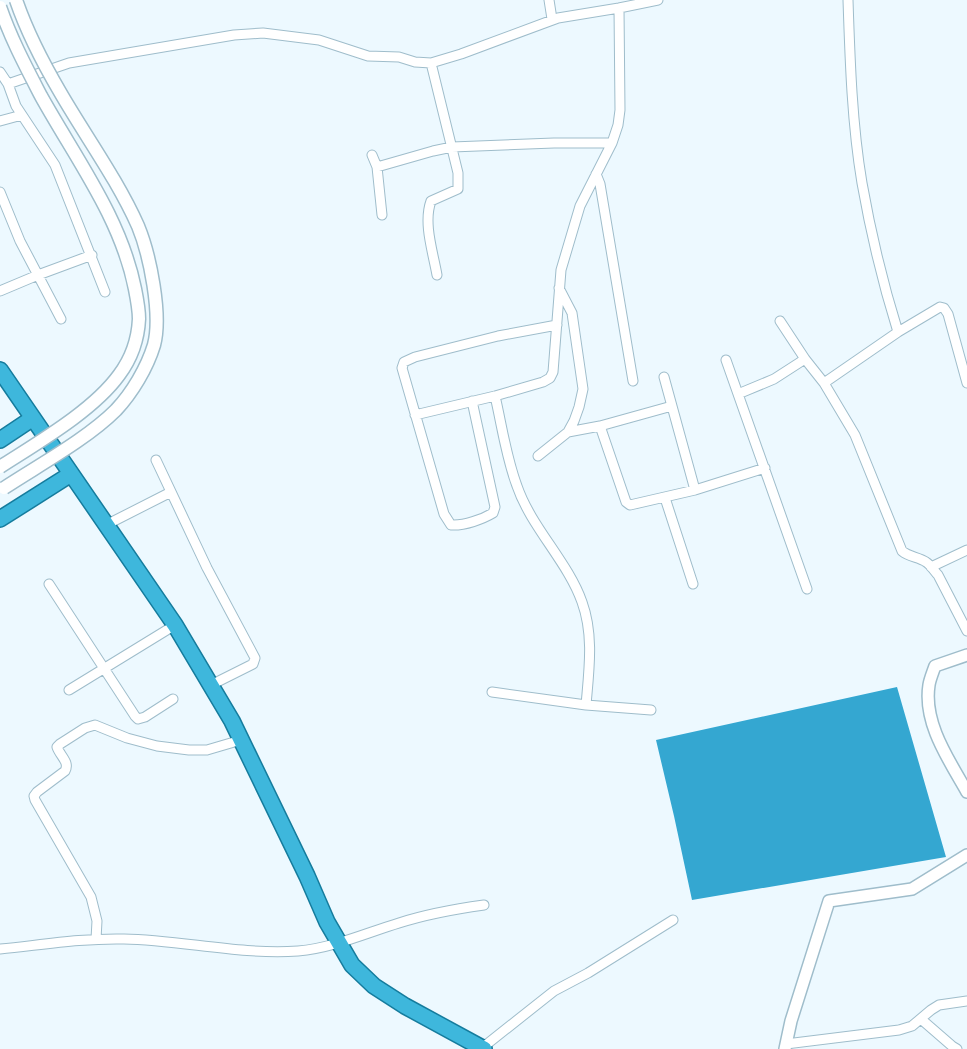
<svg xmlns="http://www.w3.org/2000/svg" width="967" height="1049" viewBox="0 0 967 1049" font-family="Commissioner,sans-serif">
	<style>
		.water { fill: #34a7d1 }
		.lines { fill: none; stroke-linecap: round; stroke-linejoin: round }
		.minor-casing { stroke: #9fbdcb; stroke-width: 11 }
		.tertiary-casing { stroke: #9fbdcb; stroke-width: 14 }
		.trunk-casing { stroke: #157c9d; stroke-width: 18 }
		.minor { stroke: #fff; stroke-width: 9 }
		.tertiary { stroke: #fff; stroke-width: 11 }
		.trunk { stroke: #3eb7dc; stroke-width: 15 }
		.secondary-bridge-casing { stroke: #9fbdcb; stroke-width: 15; stroke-linecap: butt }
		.secondary-bridge { stroke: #fff; stroke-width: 12 }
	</style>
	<rect width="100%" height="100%" fill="#edf9ff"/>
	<path class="water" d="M897,687L946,857L692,900L674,816L656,740Z"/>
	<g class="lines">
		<g class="minor-casing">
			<path id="minor" d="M549,0L552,19
				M848,0C850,61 852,124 862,183C871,234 883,284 898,332
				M431,63L458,173V189L431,201C423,223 433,252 437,275
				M0,72L8,84L69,63L234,35L263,33L319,40L368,56L399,57L415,62L431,63L461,54L558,18L619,8L658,0
				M8,84L16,106L55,165L105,292
				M0,121L22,115
				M372,155L377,167L382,215
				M377,167L433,151L452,147L554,143H612
				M596,174L600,184L633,381
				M0,192L20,241L61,319
				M0,291L38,275L92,255
				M780,321L805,359L824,383L855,435L902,551C909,557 919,557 926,562C931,565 934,571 938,575L967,631
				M726,360L807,589
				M664,377L695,490
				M824,383L898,332L940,307L944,308L948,314L967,383
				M738,394L774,379L805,359
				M495,396C502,426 506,457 517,486C531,527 568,562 582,602C594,635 589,670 586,705
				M472,401L495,507L493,513C483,519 464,526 451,525L444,514L402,368L404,362L415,357L498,336L557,325
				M415,415L495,396L543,382L550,378L553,372L561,270L580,206L612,143L618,125L620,110L619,8
				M600,426L626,502L630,505L695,490L765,468
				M568,432L600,426L672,406
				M538,456L568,432L574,421L579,407L583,389L572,313L559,288
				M156,460L207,568L255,658L253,664L211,685
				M665,498L693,584
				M106,525L171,492
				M931,567L967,550
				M49,584L135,716L138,719L145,717L173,699
				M69,690L175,625
				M492,692L586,705L651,710
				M96,939L97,921L91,897L35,800L34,796L37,792L65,771C70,762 60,756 57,747L60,744L85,728L95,725L127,738L157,746L189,750H207L241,740
				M0,949C41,945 83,938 124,939C182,940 239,955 298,951C333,948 366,933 399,923C427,914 455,909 484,905
				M921,1019L952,1046L957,1049
				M786,1044L899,1030L912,1026L931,1010L939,1005L967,1001
				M482,1048L554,991L588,973L673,920"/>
		</g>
		<g class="tertiary-casing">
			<path id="tertiary" d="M967,655L935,666C933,672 930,679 929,685C923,723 949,760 967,792
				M785,1049L791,1021L829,901L912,889L967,855"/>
		</g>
		<g class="trunk-casing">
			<path id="trunk" d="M0,370L175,625L232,721L307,876L327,922L352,965L374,986L405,1006L484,1049
				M0,440L33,418
				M0,519L71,474"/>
		</g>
		<use href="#minor" class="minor"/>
		<use href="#tertiary" class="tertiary"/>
		<use href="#trunk" class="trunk"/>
		<g class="secondary-bridge-casing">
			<path id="secondary-bridge" d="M0,7C11,39 26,67 41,96C76,159 121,218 135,289C137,299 139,309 139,319C138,340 131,359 119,375C93,411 37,443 0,467
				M4,488C39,465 87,439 116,410C132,393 147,368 154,345C162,315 150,255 138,226C117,179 86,137 60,92C43,63 27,32 16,0"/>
		</g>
		<use href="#secondary-bridge" class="secondary-bridge"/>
	</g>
</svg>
